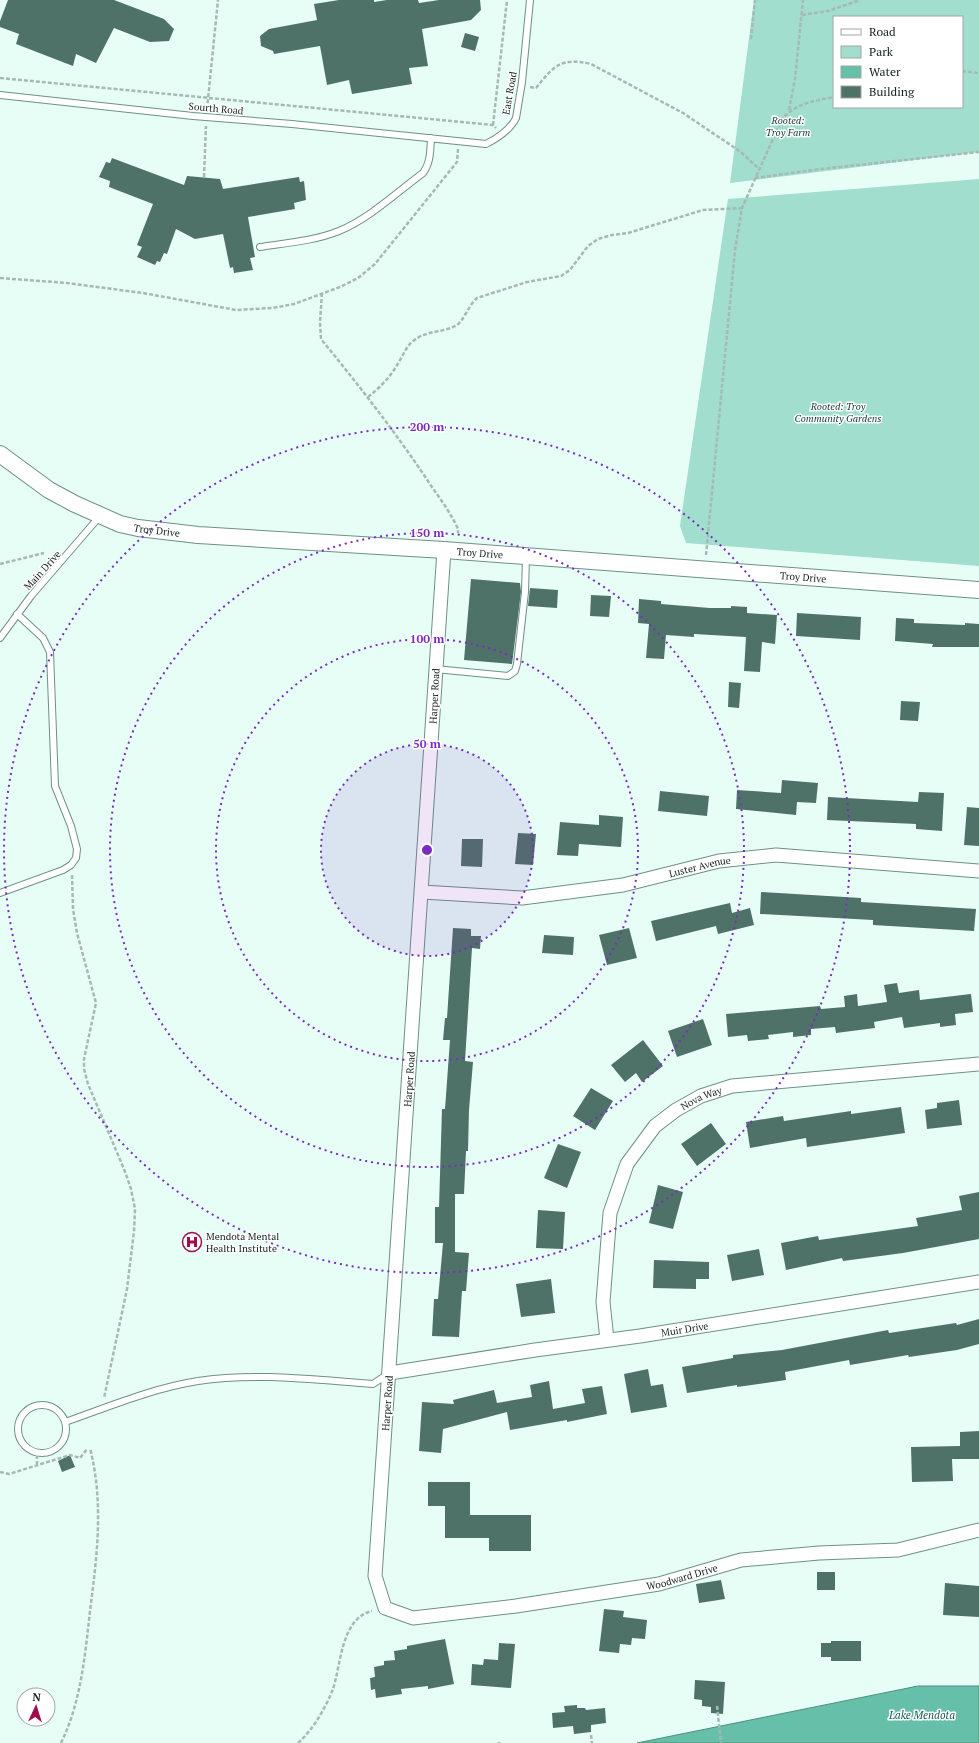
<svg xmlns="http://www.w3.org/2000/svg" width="979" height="1743" viewBox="0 0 979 1743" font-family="'PT Serif',serif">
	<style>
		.green { fill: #a1decd; fill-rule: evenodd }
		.water { fill: #66bfa8; stroke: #4d8f7e }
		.building { fill: #4f7268 }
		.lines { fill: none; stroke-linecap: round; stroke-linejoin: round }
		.service-casing { stroke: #6c9186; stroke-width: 8 }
		.minor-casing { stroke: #6c9186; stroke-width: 15 }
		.tertiary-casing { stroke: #6c9186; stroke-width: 18 }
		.path { stroke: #a5bab4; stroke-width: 2.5; stroke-dasharray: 4 2; stroke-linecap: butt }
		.service { stroke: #fff; stroke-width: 6 }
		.minor { stroke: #fff; stroke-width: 13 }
		.tertiary { stroke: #fff; stroke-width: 16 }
		.ring { fill: none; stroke: #7b2cbf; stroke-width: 2; stroke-dasharray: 2 4 }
		.labels { text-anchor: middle; stroke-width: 3; stroke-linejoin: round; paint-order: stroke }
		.street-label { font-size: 10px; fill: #12201c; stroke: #fff }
		.park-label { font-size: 10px; font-style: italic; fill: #103a31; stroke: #fff }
		.poi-label { font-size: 10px; fill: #12201c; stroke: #fff; text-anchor: start }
		.water-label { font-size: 11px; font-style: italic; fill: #135d4e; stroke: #fff }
		.centre { fill: #7b2cbf; stroke: #fff; stroke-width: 2 }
		.ring-label { font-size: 12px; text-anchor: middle; font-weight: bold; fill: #7b2cbf; stroke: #fff; stroke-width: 3; stroke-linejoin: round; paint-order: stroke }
	</style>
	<rect width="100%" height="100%" fill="#e7fef7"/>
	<path class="green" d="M754,0H979V152L730,183ZM834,17H962V107H834Z
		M979,179V566L686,543L680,526L728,199Z"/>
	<path class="water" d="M918,1686H979V1743H637Z"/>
	<path class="building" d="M8,0H114L164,19L174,29L169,41L150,42L114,28L96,63L76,54L73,66L16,44L19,34L0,27V21Z
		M339,0H374V2L387,0H418L419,3L439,0H480L481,10L471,20L422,29L428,66L409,68L412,84L352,94L349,80L327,85L320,46L274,54L273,51L261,46L260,36L269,29L317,20L314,4Z
		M465,33L479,37L475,51L461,47Z
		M112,158L184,185L187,176L220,179L223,189L299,177L300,182L304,181L306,200L294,203L295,209L248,217L255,257L250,258L253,270L234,273L233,267L230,268L223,234L195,239L176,229L167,254L164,253L160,262L157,261L155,265L137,257L142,247L137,245L153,204L109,187L110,181L99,177L106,162L110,163Z
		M471,579L520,583L521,592L512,664L464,660Z
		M530,588L558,590L557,608L528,606Z
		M591,595L611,596L609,617L590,616Z
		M639,599L661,601V604L710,608H731V606L747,607V613L777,615L775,644L762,642L760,672L744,671L746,637L694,634V637L666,635L664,659L646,658L649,624L638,623Z
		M797,613L861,617L860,640L796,636Z
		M896,618L914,619V623L965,625V623L979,624V647H932L933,644L895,641Z
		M729,682L741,683L739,708L728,707Z
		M901,701L920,702L918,721L900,720Z
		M782,780L818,783L816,803L797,802L796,815L736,809L737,790L781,793Z
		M660,791L709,796L707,816L658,811Z
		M919,792L944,793L942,831L916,829V824L827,820L828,797L918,802Z
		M967,807L979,808V846L964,845Z
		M599,815L623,817L621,847L579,844L578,856L557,855L560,822L599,825Z
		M518,833L536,834L533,865L515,864Z
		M462,839H483L482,867L461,866Z
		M761,892L861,898V902L976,909L974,931L873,925V920L760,914Z
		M730,903L732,913L750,908L754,925L718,934L716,926L656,941L651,921Z
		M453,928L471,929V936H481L480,949L472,948L465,1061L473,1062L469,1110L468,1151H466L464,1194H455V1252L469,1253L466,1291H462L459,1337L432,1336L434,1299H438L443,1243H435V1207H439L442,1109H445L450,1040H443L445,1018H447Z
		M629,928L637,958L607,965L599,935Z
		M544,935L574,937L573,955L542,953Z
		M897,983L899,993L919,990L920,1000L971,994L973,1012L955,1014L956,1025L940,1027V1023L904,1028L902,1017L874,1022L875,1028L836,1033L835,1027L811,1029V1035L793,1037V1032L768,1035L769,1039L748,1041L747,1035L728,1037L726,1014L820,1006L821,1009L845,1007L844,996L857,994L858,1006L887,1002L884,985Z
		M703,1019L712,1045L677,1057L668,1031Z
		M643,1040L663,1066L642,1082L636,1073L625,1082L611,1065Z
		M591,1088L613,1101L595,1130L573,1116Z
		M959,1100L962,1125L927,1129L925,1110L937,1108V1103Z
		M901,1107L905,1133L807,1147L806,1138L750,1148L746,1122L783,1116L784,1121L851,1111V1114Z
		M711,1123L726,1144L697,1166L681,1144Z
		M558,1144L581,1152L567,1188L544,1178Z
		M658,1185L683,1192L673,1229L649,1223Z
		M979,1192V1239L903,1253L843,1261L842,1258L786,1270L781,1243L818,1236L819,1240L918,1226L916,1218L962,1210L959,1196Z
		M538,1210L565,1212L563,1249L536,1248Z
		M759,1249L764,1275L732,1281L727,1255Z
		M654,1260L709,1262V1279H696V1289L653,1288Z
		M551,1279L555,1313L521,1317L516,1284Z
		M979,1319V1344L957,1350L909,1357L908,1355L850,1365L849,1360L785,1372L786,1380L737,1387V1385L687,1393L682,1367L733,1358V1355L782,1350L888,1330L889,1333L956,1323L957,1325Z
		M648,1369L651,1386L663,1384L667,1407L631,1413L624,1374Z
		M549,1381L553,1409L585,1403L582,1389L602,1386L607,1414L567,1422V1420L510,1430L507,1412L443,1429L441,1453L419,1451L422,1402L454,1404L453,1400L494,1390L497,1403L532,1397L530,1385Z
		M979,1431V1459H952L953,1481L912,1482L911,1447L960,1446V1432Z
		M70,1455L75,1467L62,1472L58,1461Z
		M428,1482H470V1515H531V1551H489V1538H445V1506H428Z
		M817,1572H835V1590H817Z
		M721,1580L725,1599L699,1603L696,1584Z
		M945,1583L979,1586V1617L943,1615Z
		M604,1609L624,1611L623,1617L647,1620L645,1639L632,1638L631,1645L620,1644L619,1653L599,1651Z
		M445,1639L454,1684L428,1689V1686L401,1689L402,1694L376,1698L375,1689L371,1690L370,1678L375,1677L374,1667L384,1665V1661L395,1660L394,1651L407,1649V1646Z
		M831,1641H861V1661H831V1657H821V1643H831Z
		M499,1643L515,1644L511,1688L471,1685L472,1664L483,1665L484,1659L498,1660Z
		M695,1680L725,1682L723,1714L711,1713V1707L702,1706V1700L694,1699Z
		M577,1705V1708H585L586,1710L605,1708L606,1723L591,1725V1732L574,1734L573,1726L553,1728L552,1713L565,1712L564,1706Z"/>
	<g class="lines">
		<g class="service-casing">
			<path id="service" d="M0,95L193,116L292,124L486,144C498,138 510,130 516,118L522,82L530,0
				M260,247C286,243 314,241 339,231C370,218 396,193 423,173C431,162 430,151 431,138
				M0,638L31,596L100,516
				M435,669L508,676L515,671L517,664L525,592L526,557
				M0,893L63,870L71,865L76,858L77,849L71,826L55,786L50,652L43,638L17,614
				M18 1429a24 24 0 1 1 48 0a24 24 0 1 1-48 0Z
				M65,1422C108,1407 153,1388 198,1381C255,1372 316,1380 373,1384L388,1374"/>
		</g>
		<g class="minor-casing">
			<g id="minor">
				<path id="s1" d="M444,550L375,1576L385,1608L413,1618L516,1606L659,1584L741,1560L819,1553L898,1550L979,1530"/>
				<path id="s2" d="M422,892L522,898L623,885L719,861L776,855L979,871"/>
				<path id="s3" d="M607,1340L603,1302L610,1213L627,1164L655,1126L676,1110L701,1096L732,1086L979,1064"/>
				<path id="s4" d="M390,1373L535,1350L640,1336L979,1282"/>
			</g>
		</g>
		<g class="tertiary-casing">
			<g id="tertiary">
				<path id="s5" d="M0,454L49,490L75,504L120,524L138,528L198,535L444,550L979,590"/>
			</g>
		</g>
		<path class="path" d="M802,15L828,11L860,0
			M751,39L755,0
			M962,71L979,73
			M0,78L493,125L496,128
			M530,87L536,88C554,66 560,57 591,64L683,113L741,152L759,169
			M207,109L218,0
			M789,110L795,79L803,0
			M493,125L507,0
			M204,177L206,126
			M755,178L821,169L979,152
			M0,278L67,283L143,293L236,310L272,308L294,304L340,287L358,278L375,264L457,162L458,149
			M322,293L320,322L321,339C357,383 392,428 424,475C436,494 449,509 458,529V533
			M368,397C381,387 392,375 400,360C404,354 406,347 412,342C425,330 442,333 455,326C463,323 468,306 477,298L527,282L561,276L570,270L588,246L598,239L612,235L628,233L703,210L742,208
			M706,555L735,250L742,208L782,119C796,103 814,101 834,97
			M0,564L44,553
			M72,875L73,909L77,933L96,1003L84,1059V1069L88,1084L124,1169L131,1189L135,1209L134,1231L127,1289L104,1398
			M37,1465V1452
			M0,1472L9,1474L70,1455L80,1458L87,1449
			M717,1706L721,1743
			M591,1735L592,1743
			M499,1742V1743
			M61,1743C81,1702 85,1656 90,1611C97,1556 104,1503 90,1448
			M298,1743C313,1730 326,1707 333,1689C341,1665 341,1618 372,1611"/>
		<use href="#service" class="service"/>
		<use href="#minor" class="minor"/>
		<use href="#tertiary" class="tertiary"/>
	</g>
	<circle cx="427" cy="850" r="106" fill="#7b2cbf" fill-opacity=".12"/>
	<g class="ring">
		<circle cx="427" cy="850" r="106"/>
		<circle cx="427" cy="850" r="211"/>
		<circle cx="427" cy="850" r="317"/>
		<circle cx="427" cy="850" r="423"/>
	</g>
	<defs>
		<g id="hospital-ring" transform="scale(1)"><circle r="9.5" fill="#fff" stroke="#a20c4d" stroke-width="1.5"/><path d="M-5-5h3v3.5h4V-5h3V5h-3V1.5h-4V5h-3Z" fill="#a20c4d"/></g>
	</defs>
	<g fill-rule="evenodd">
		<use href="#hospital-ring" x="192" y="1242"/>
	</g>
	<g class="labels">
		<g class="street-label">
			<text transform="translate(509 93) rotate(-80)" y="4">East Road</text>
			<text transform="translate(216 108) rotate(5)" y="4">Sourth Road</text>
			<text dy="4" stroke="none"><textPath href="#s5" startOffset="177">Troy Drive</textPath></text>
			<text dy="4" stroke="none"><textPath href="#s5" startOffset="501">Troy Drive</textPath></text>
			<text transform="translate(42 570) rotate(-48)" y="4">Main Drive</text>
			<text dy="4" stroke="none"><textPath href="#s5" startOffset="825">Troy Drive</textPath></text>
			<text transform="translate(434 696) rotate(-87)" y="4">Harper Road</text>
			<text dy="4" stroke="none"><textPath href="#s2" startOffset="281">Luster Avenue</textPath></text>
			<text transform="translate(409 1079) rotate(-86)" y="4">Harper Road</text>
			<text dy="4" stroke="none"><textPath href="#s3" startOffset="281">Nova Way</textPath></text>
			<text dy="4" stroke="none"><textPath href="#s4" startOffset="298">Muir Drive</textPath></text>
			<text transform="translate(387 1403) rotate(-86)" y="4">Harper Road</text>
			<text dy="4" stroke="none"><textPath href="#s1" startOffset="1364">Woodward Drive</textPath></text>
		</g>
		<g class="park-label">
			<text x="788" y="124">Rooted:<tspan x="788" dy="12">Troy Farm</tspan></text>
			<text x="838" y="410">Rooted: Troy<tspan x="838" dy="12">Community Gardens</tspan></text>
		</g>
		<g class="poi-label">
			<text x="206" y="1240">Mendota Mental<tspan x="206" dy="12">Health Institute</tspan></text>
		</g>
		<g class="water-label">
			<text x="922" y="1719">Lake Mendota</text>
		</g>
	</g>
	<circle cx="427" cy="850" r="6" class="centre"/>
	<g class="ring-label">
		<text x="427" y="431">200 m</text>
		<text x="427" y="537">150 m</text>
		<text x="427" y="643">100 m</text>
		<text x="427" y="748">50 m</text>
	</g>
	<rect x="833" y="16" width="130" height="92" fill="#ffffff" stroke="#a0a6a4"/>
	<rect x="841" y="29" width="20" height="6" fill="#ffffff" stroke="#a0a6a4"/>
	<text x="869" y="36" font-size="12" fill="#12201c">Road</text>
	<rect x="841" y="46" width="20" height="12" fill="#a1decd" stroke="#a0a6a4"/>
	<text x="869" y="56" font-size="12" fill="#12201c">Park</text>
	<rect x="841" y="66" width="20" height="12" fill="#66bfa8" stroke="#a0a6a4"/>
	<text x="869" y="76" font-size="12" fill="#12201c">Water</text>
	<rect x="841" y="86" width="20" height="12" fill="#4f7268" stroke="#a0a6a4"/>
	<text x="869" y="96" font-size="12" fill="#12201c">Building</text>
	<g transform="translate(36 1707) rotate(4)"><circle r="19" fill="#ffffff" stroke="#a0a6a4"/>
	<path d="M0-3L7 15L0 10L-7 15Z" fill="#a20c4d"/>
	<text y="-6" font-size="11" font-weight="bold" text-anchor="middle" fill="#12201c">N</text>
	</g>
</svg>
